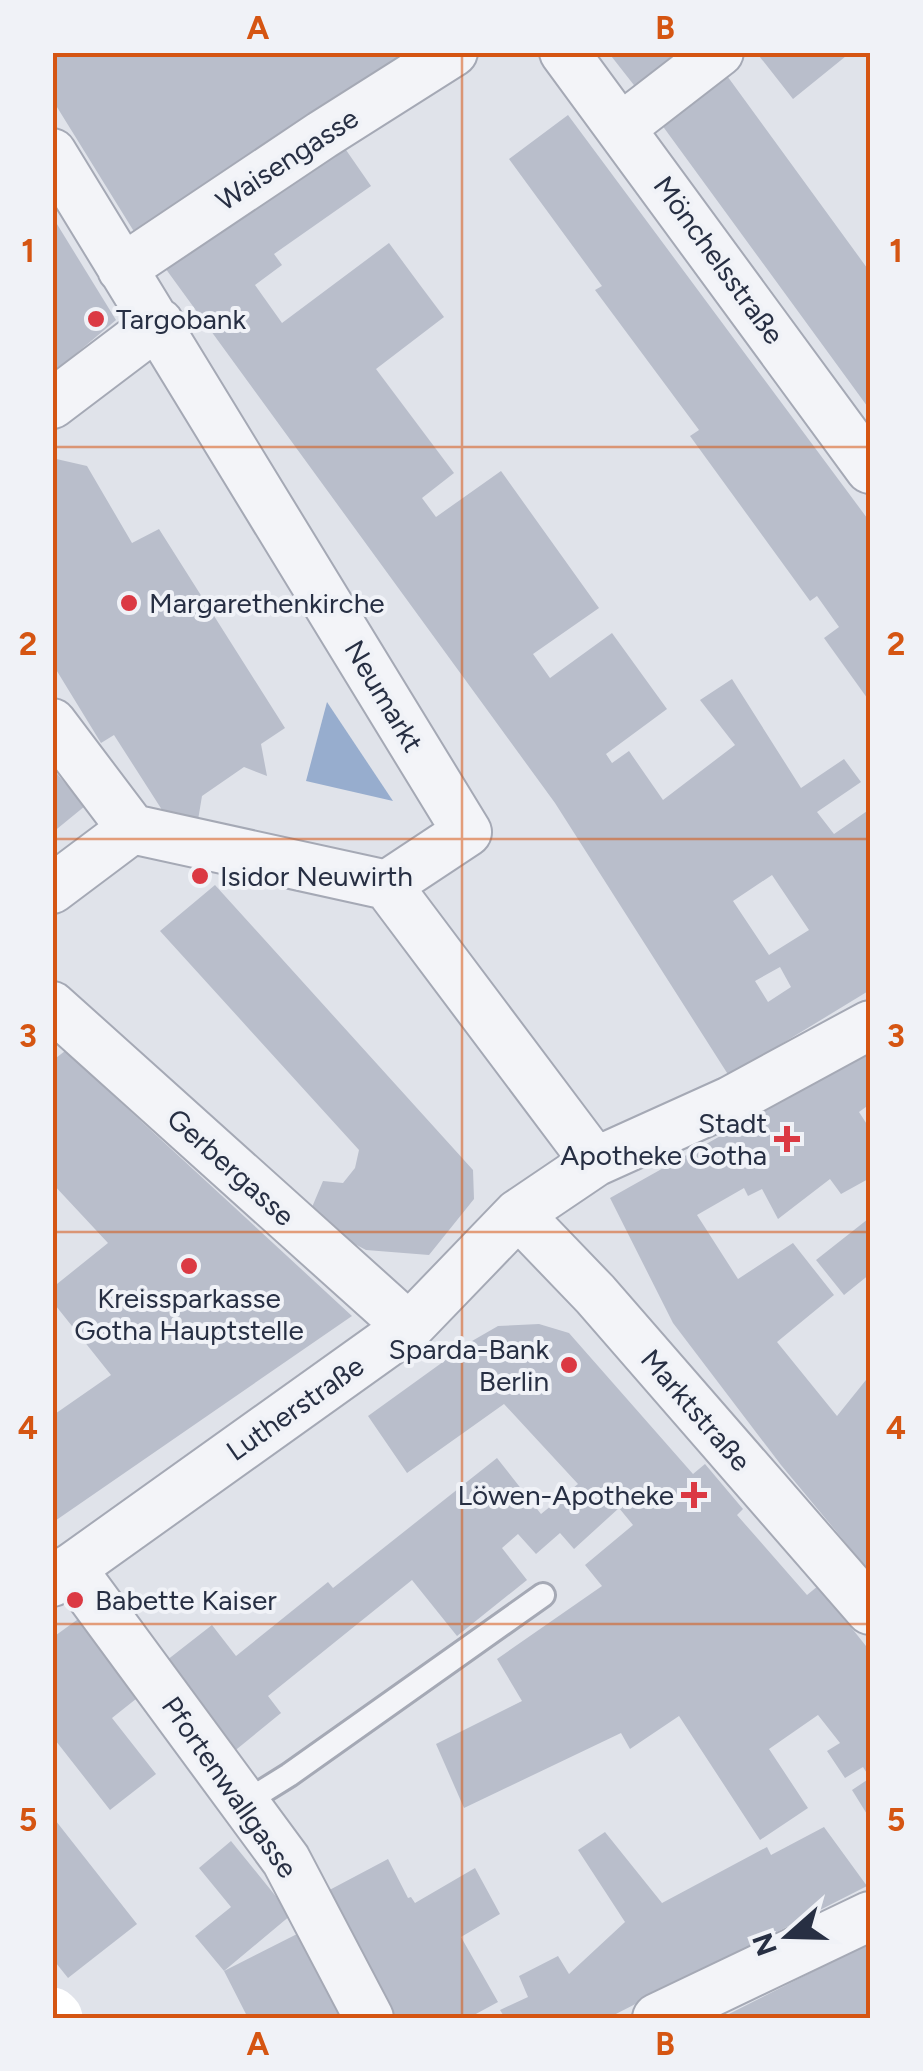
<svg xmlns="http://www.w3.org/2000/svg" width="923" height="2071" viewBox="0 0 923 2071" font-family="Figtree,sans-serif">
	<style>
		.water { fill: #97adce }
		.building { fill: #b9becb; fill-rule: evenodd }
		.lines { fill: none; stroke-linecap: round; stroke-linejoin: round }
		.lane-casing { stroke: #a5a9b5; stroke-width: 28 }
		.street-casing { stroke: #a5a9b5; stroke-width: 52 }
		.lane { stroke: #f3f4f8; stroke-width: 22 }
		.street { stroke: #f3f4f8; stroke-width: 48 }
		.secondary { stroke: #fff; stroke-width: 55 }
		.grid { fill: none; stroke: #d55512; stroke-width: 2.5; stroke-opacity: 0.55 }
		.poi-dot { fill: #db3943; stroke: #f0f2f7; stroke-width: 4 }
		.labels { text-anchor: middle; stroke-width: 8; stroke-linejoin: round; paint-order: stroke }
		.street-label { font-size: 28px; fill: #272f43; stroke: #f0f2f7 }
		.poi-label { font-size: 28px; fill: #272f43; stroke: #f0f2f7; text-anchor: start }
		.neatline { fill: none; stroke: #d55512; stroke-width: 4 }
		.grid-label { font-size: 32px; text-anchor: middle; font-weight: bold; fill: #d55512 }
	</style>
	<rect width="100%" height="100%" fill="#e0e3ea"/>
	<path class="water" d="M327,702L393,801L306,781Z"/>
	<path class="building" d="M52,52H437L138,238L52,99Z
		M608,52H684L637,89Z
		M756,52H851L793,99Z
		M725,73L870,272V410L659,121Z
		M568,115L870,522V702L824,638L839,627L817,596L810,601L690,436L699,430L595,290L602,286L509,159Z
		M337,137L371,186L274,254L282,265L255,285L282,323L389,243L420,285L444,317L376,369L454,473L422,498L436,517L501,471L599,608L533,654L550,678L612,633L667,709L606,754L612,763L629,751L663,800L735,745L700,700L732,679L801,788L844,759L861,782L817,812L834,834L870,809V990L729,1076L555,803L160,261ZM772,875L809,930L769,955L733,901ZM780,967L791,987L768,1002L755,981Z
		M52,216L116,320L52,374Z
		M52,458L87,466L132,543L159,529L285,728L261,744L267,776L244,767L202,796L198,820L164,813L114,735L101,743L52,663Z
		M52,768L85,806L52,833Z
		M215,885L473,1170L474,1199L429,1255L366,1250L307,1219L323,1181L343,1183L355,1168L359,1150L160,931Z
		M65,1051L352,1316L52,1523V1416L111,1375L52,1301V1288L108,1243L52,1183V1061Z
		M870,1052V1104L859,1112L870,1129V1178L841,1194L830,1179L778,1219L762,1189L748,1196L744,1188L697,1215L738,1279L793,1243L834,1295L777,1342L837,1416L870,1375V1572L781,1465L673,1323L610,1198Z
		M868,1219L870,1222V1274L844,1295L816,1260Z
		M539,1324L569,1333L693,1474L705,1464L743,1509L737,1515L807,1595L818,1586L870,1651V1819L852,1790L870,1778L863,1767L845,1778L827,1751L840,1743L818,1715L769,1749L808,1808L760,1840L679,1716L630,1749L621,1733L464,1808L436,1744L522,1701L497,1659L602,1586L585,1565L633,1525L619,1508L574,1549L560,1533L536,1554L518,1534L502,1548L527,1580L457,1636L412,1580L268,1696L281,1713L232,1753L162,1664L212,1625L236,1656L328,1582L333,1588L497,1458L541,1514L578,1484L504,1404L407,1473L368,1416L472,1341L498,1326Z
		M81,1617L141,1695L112,1718L156,1774L110,1810L52,1736V1638Z
		M52,1816L137,1924L68,1978L52,1958Z
		M824,1827L867,1886L608,2018H505L500,2010L528,1997L519,1976L558,1956L569,1974L625,1922L578,1850L605,1832L662,1903L767,1847L771,1855Z
		M231,1841L291,1915L224,1971L195,1936L231,1907L199,1868Z
		M388,1859L408,1898L411,1897L415,1903L475,1868L500,1914L461,1937L498,2002L474,2015L475,2018H381L320,1895Z
		M301,1932L345,2018H248L224,1971Z
		M870,1943V2018H721L818,1969Z"/>
	<g class="lines">
		<g class="lane-casing">
			<path id="lane" d="M244,1803L289,1775L543,1595"/>
		</g>
		<g class="street-casing">
			<path id="street" d="M564,52L870,469
				M622,127L719,52
				M52,153L467,832L387,885L595,1162
				M122,269L322,135L453,52
				M52,404L159,323
				M52,723L132,829L387,885
				M52,889L132,829
				M52,1006L409,1327
				M518,1214L595,1294L870,1610
				M71,1568L286,1860L369,2018
				M52,1582L409,1327L518,1214L595,1162L730,1101L870,1025
				M657,2018L870,1916"/>
		</g>
		<use href="#lane" class="lane"/>
		<use href="#street" class="street"/>
		<path class="secondary" d="M52,2015L55,2018"/>
	</g>
	<path class="grid" d="M462,52V2018M52,447H870M52,839H870M52,1232H870M52,1624H870"/>
	<g class="poi-dot">
		<circle cx="96" cy="319" r="10"/>
		<circle cx="129" cy="603" r="10"/>
		<circle cx="200" cy="876" r="10"/>
		<path d="M782 1124h10v10h10v10h-10v10h-10v-10h-10v-10h10z"/>
		<circle cx="189" cy="1266" r="10"/>
		<circle cx="569" cy="1365" r="10"/>
		<path d="M689 1480h10v10h10v10h-10v10h-10v-10h-10v-10h10z"/>
		<circle cx="75" cy="1600" r="10"/>
	</g>
	<g class="labels">
		<g class="street-label">
			<text transform="translate(287 159) rotate(-33)" y="10">Waisengasse</text>
			<text transform="translate(719 260) rotate(54)" y="10">Mönchelsstraße</text>
			<text transform="translate(384 696) rotate(59)" y="10">Neumarkt</text>
			<text transform="translate(231 1167) rotate(42)" y="10">Gerbergasse</text>
			<text transform="translate(295 1408) rotate(-35)" y="10">Lutherstraße</text>
			<text transform="translate(696 1410) rotate(49)" y="10">Marktstraße</text>
			<text transform="translate(230 1787) rotate(55)" y="10">Pfortenwallgasse</text>
		</g>
		<g class="poi-label">
			<text x="116" y="329">Targobank</text>
			<text x="149" y="613">Margarethenkirche</text>
			<text x="220" y="886">Isidor Neuwirth</text>
			<text x="767" y="1133" text-anchor="end">Stadt<tspan x="767" dy="32">Apotheke Gotha</tspan></text>
			<text x="189" y="1308" text-anchor="middle">Kreissparkasse<tspan x="189" dy="32">Gotha Hauptstelle</tspan></text>
			<text x="549" y="1359" text-anchor="end">Sparda-Bank<tspan x="549" dy="32">Berlin</tspan></text>
			<text x="674" y="1505" text-anchor="end">Löwen-Apotheke</text>
			<text x="95" y="1610">Babette Kaiser</text>
		</g>
	</g>
	<rect width="923" height="2071" fill="none" stroke="#f0f2f7" stroke-width="110"/>
	<g transform="translate(788 1936) rotate(250)" stroke="#f0f2f7" stroke-width="8" paint-order="stroke">
	<path d="M0-8L18 38L0 25L-18 38Z" fill="#272f43"/>
	<text y="-15" font-size="28" font-weight="bold" text-anchor="middle" fill="#272f43">N</text>
	</g>
	<rect x="55" y="55" width="813" height="1961" class="neatline"/>
	<g class="grid-label">
		<text x="258" y="39">A</text>
		<text x="665" y="39">B</text>
		<text x="28" y="262">1</text>
		<text x="896" y="262">1</text>
		<text x="28" y="655">2</text>
		<text x="896" y="655">2</text>
		<text x="28" y="1047">3</text>
		<text x="896" y="1047">3</text>
		<text x="28" y="1439">4</text>
		<text x="896" y="1439">4</text>
		<text x="28" y="1831">5</text>
		<text x="896" y="1831">5</text>
		<text x="258" y="2055">A</text>
		<text x="665" y="2055">B</text>
	</g>
</svg>
